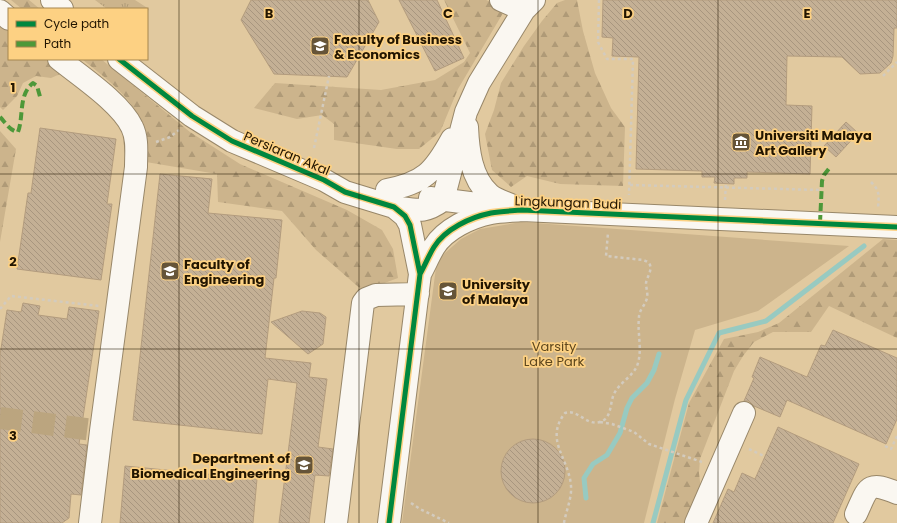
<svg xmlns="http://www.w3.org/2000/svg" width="897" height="523" viewBox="0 0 897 523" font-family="Poppins,sans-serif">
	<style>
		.grass { fill: url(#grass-tufts) }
		.forest { fill: url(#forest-firs) }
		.park { fill: #ccb48c }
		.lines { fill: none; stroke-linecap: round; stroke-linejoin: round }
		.stream { stroke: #98cac1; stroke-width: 5 }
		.building { fill: url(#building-back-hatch); stroke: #b39c7e }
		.minor-tunnel { stroke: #bba57f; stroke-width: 22; stroke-dasharray: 22 11; stroke-linecap: butt }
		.minor-casing { stroke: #988769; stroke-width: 24 }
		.path { stroke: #d3cbbe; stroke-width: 2.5; stroke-dasharray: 3 3; stroke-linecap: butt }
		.minor { stroke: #faf7f1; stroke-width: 22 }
		.quiet { stroke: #4d9839; stroke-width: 4; stroke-dasharray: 8 4; stroke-linecap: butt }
		.cycleway-casing { stroke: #fdd183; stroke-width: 8 }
		.cycleway { stroke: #00873e; stroke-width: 5 }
		.grid { fill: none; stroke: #221500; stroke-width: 1; stroke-opacity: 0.55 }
		.labels { text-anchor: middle; stroke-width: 3.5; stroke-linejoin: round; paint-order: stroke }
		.poi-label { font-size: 13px; font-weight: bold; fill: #221500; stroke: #fdd183; text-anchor: start }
		.street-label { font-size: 13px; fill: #221500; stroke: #fdd183 }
		.park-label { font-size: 13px; fill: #5e471d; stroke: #fdd183 }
		.grid-label { font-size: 13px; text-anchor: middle; font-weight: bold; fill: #221500; stroke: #fdd183; stroke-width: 3.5; stroke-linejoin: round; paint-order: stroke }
	</style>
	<defs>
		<pattern id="grass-tufts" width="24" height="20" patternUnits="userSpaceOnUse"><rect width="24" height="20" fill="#ccb48c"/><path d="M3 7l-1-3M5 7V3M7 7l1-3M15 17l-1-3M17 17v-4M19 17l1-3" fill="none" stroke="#af9a77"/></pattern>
		<pattern id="forest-firs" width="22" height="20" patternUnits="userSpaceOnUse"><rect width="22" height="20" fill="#ccb48c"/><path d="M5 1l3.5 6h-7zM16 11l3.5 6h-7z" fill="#af9a77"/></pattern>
		<pattern id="building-back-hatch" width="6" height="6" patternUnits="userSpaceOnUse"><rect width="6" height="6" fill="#c4b095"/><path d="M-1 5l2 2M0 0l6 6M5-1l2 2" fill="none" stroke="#a8967f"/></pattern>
	</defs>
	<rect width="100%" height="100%" fill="#e1c99f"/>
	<path class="grass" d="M95,0H135L149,9L147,13V9H107Z"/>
	<path class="forest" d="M11,0H29L40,9H22Z
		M444,0H486L506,8L458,89L440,132L419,149H397L334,140V124L322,115L297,119L254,108L275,83L381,90L435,80L464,62L470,53Z
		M565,0H577L583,31L595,73L611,108L625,127L623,186L560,184L527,176L511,187L492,170L485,134L494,110L501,83L524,46L542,21L557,3Z
		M0,19L9,26V59H51L67,71L51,78L36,76L23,83L17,96L3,110L0,107Z
		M82,59H101L190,132L240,164L347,210L382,230L393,249L398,278L363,291L316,250L282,211L218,202L217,174L146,162C146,153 147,142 145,134C138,100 107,80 82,59Z
		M0,131L16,149L0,242Z
		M883,239L897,240V338L829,306L811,332H773L754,342L743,356L734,371L700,459L699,473L701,490L684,523H657L689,403L724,339L758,332L779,323Z"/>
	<path class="park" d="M521,222L849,246L758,311L695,330L675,399L644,523H402L437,260L461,239L480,229Z"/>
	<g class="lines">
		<path class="stream" d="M586,498L584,478L593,464L607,455L620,433L627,408L632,398L647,383L654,370L659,354
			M653,523L686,400L719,333L766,321L864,246"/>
	</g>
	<path class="building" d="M251,0H368L379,22L347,77L274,74L241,20Z
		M399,0H437L464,58L435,71Z
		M603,0H897V28H894L893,56L891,63L880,73L860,74L842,57L787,56L786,105L812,106L810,174L747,172V178H734V184L714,183L715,177H702V171L636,169L639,57L612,56L613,38L602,37Z
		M846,122L858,133L836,157L824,146Z
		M40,128L116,139L107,204H112L101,280L17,269L28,193H31Z
		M160,174L212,179L208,213L282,220L276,278H274L265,358L311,363L309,377L327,379L318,447L333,449L329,476L315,475L309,523H279L297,383L268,379L262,434L133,420Z
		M23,303L40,306L38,315L67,319L69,307L99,311L79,444L87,445L81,495L71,494L69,518L62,523H0V355L7,310L21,312Z
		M302,311L320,313L326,317L323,344L308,354L271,322Z
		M833,330L897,358V419L886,444L787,400L780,417L754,406L749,401H744L754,378L752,377L760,357L807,377L821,345L825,346Z
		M778,427L859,464L833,523H713L728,489L734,492L742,473L755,479Z
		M501 471a32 32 0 1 1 64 0a32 32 0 1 1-64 0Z
		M125,466L257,479L253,523H120Z"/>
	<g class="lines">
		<path class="minor-tunnel" d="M0,418L101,431"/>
		<g class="minor-casing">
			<path id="minor" d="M52,0L62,9
				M501,0L524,10
				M0,11L9,19
				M59,59C80,76 121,103 132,127C138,139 136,153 136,167L101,431L90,523
				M119,59L192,116L232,141L324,180L345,192L394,207L405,216L410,225L420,274
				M467,127C468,150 471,178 489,194C494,199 504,202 511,205
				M387,190C424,183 434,172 452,139
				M430,198L501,207
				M394,207C417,210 424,214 443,200L466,112L479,83L524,10L534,0
				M856,514C868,488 867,480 897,493
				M336,523L363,303L366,299L376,295L418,294
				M389,523L420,274C425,265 429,255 434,247C445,229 471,217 491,213C501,211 512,211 522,210L897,227
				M696,523L744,413"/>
		</g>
		<path class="path" d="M599,0L598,42L607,59H633L629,195
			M883,76L897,62
			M156,142L170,137L179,130
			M314,148L329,76
			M871,182C880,191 879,195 878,208
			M630,185L821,190
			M725,200L726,183
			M0,309L11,296L99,306
			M600,422L612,424L634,432L649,444L702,462
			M885,446L891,449L897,436
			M749,449L764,456
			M411,503L420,509L449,523
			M564,523C566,511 572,498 571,486C569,458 544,440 565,413C579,408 588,430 604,420C612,414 610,402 614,394C619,383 632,377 637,366C643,350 637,334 639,317C639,311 644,306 646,301C649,295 646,289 646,283C647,277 652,271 650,265C649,262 646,261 643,260L606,256L608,233"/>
		<use href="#minor" class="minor"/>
		<path class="quiet" d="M0,117C5,122 10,131 18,132C24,116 18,95 33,83L37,86L41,100
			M820,223L822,181L824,175L831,166"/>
		<g class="cycleway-casing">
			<path id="cycleway" d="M119,59L192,116L232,141L324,180L345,192L394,207L405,216L410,225L420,274
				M389,523L420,274C425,265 429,255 434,247C445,229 471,217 491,213C501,211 512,211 522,210L897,227"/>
		</g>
		<use href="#cycleway" class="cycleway"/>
	</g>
	<path class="grid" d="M179,0V523M359,0V523M538,0V523M718,0V523M0,174H897M0,349H897"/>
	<defs>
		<g id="university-square" transform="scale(1)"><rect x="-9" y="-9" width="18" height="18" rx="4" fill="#655438" stroke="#fdd183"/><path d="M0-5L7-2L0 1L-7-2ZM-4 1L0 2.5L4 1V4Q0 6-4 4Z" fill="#fff"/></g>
		<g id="museum-square" transform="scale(1)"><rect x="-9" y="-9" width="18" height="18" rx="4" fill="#655438" stroke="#fdd183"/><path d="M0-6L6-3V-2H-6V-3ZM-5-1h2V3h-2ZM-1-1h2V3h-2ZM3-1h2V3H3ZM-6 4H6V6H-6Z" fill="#fff"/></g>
	</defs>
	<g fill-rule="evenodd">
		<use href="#university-square" x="320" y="46"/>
		<use href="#museum-square" x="741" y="142"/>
		<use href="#university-square" x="170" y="271"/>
		<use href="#university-square" x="448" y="291"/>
		<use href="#university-square" x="304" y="465"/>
	</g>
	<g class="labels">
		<g class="poi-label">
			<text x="334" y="44">Faculty of Business<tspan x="334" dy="15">&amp; Economics</tspan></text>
			<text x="755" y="140">Universiti Malaya<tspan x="755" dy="15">Art Gallery</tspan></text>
			<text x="184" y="269">Faculty of<tspan x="184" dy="15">Engineering</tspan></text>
			<text x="462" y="289">University<tspan x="462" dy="15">of Malaya</tspan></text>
			<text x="290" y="463" text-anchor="end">Department of<tspan x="290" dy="15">Biomedical Engineering</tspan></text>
		</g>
		<g class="street-label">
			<text transform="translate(287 153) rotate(23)" y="5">Persiaran Akal</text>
			<text transform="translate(568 202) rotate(2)" y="5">Lingkungan Budi</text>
		</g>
		<g class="park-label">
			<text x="554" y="351">Varsity<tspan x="554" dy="15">Lake Park</tspan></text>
		</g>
	</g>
	<g class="grid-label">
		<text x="269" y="18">B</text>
		<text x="448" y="18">C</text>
		<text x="628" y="18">D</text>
		<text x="807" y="18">E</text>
		<text x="13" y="92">1</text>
		<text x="13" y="266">2</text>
		<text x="13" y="440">3</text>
	</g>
	<rect x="8" y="8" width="140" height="52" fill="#fdd183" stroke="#a5864f"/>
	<rect x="16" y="21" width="20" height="6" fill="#00873e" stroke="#a5864f"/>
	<text x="44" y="28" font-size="12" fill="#221500">Cycle path</text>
	<rect x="16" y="41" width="20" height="6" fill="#4d9839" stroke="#a5864f"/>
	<text x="44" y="48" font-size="12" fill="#221500">Path</text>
</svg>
